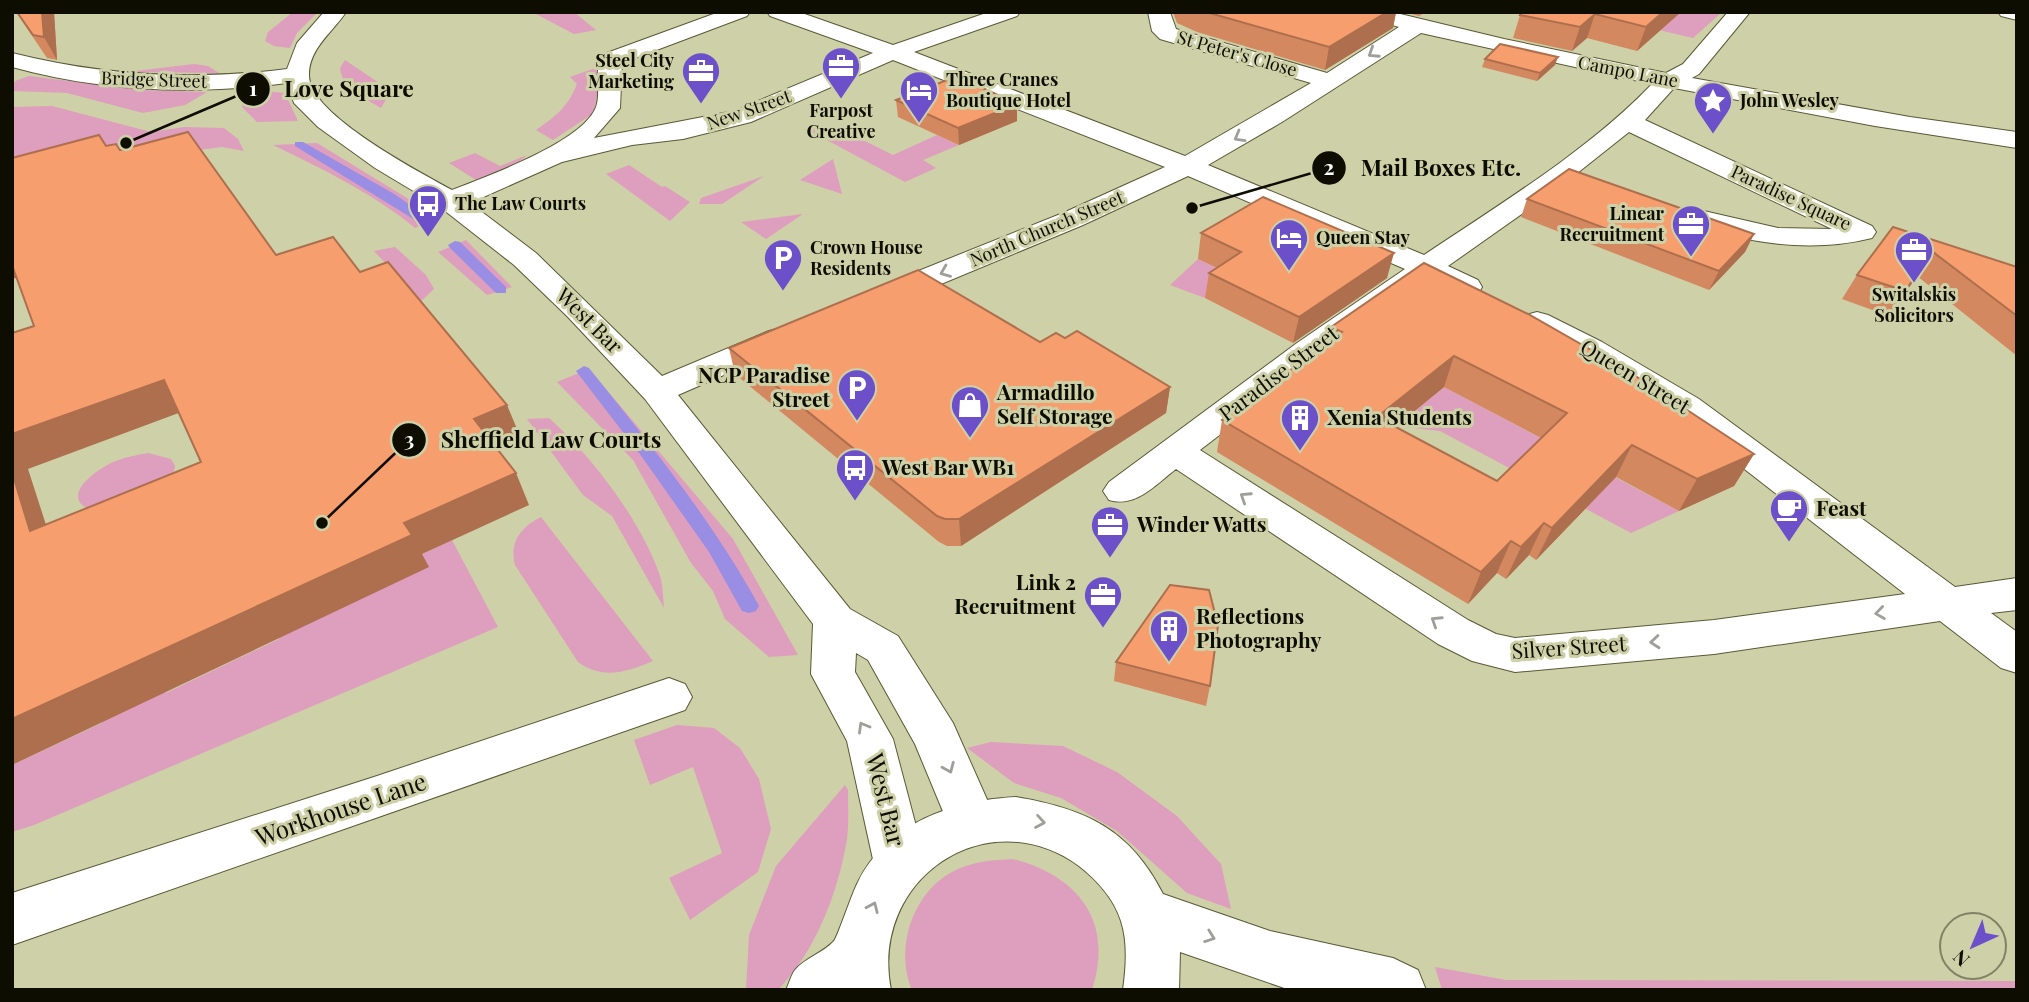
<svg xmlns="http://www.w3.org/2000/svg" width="2029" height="1002" viewBox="0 0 2029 1002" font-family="'Playfair Display',serif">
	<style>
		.green { fill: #de9ebd }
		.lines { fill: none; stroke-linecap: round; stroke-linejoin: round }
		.stream { fill: #998ee3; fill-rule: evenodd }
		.minor-casing { stroke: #595936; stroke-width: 2 }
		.major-casing { stroke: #595936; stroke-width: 2 }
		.minor { fill: #fff; fill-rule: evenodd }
		.major { fill: #fff; fill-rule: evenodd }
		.wall { fill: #d4885f; fill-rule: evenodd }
		.shaded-wall { fill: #ad6f4d }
		.building { fill: #f79e6e; stroke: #ad6f4d; stroke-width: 2; fill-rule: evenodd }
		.oneway { stroke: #9e9e9a }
		.labels { text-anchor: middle; stroke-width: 6; stroke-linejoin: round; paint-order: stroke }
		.far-street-label { font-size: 18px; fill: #0d0d02; stroke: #ced0a8 }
		.far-poi-label { font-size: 18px; font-weight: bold; fill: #0d0d02; stroke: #ced0a8; text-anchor: start }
		.street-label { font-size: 21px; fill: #0d0d02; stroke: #ced0a8 }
		.poi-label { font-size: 21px; font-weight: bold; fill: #0d0d02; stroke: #ced0a8; text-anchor: start }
		.near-street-label { font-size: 24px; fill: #0d0d02; stroke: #ced0a8 }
		.leader { fill: none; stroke: #0d0d02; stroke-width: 2.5 }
		.callout-dot { fill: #0d0d02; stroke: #ced0a8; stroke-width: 2.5 }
		.mark-label { font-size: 21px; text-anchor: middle; font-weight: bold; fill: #fff }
		.callout-label { font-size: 23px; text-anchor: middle; font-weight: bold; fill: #0d0d02; stroke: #ced0a8; stroke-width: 6; stroke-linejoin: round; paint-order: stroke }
	</style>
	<rect width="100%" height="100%" fill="#ced0a8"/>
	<path class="green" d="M293,12H318L297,33L290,48L274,46L265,41L268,32Z
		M532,12H574L596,30L574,34Z
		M1665,12H1720L1721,13L1693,38L1646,27Z
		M345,60L391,91L381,108C365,98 342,89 340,68Z
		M194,64L208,66L219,73L127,72Z
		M601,66L594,113L553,140L536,130C556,116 568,107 577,84L570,77Z
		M29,76L141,90L207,92L185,105L143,113L67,93L12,91L15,81Z
		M251,90L285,93L298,121L257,122L242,107L243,98Z
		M52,106L151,132L184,127L224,128L238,139L244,151L222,147L199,150L12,183V107Z
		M821,126L848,141L857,137L893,155L937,135L959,145L923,160L936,168L905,182L810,131Z
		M317,143L420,206L436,219L415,228C373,193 322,169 273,145Z
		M475,153L500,166L527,155L519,162L476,180L449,163Z
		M833,159L842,194L800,180Z
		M629,165L662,187L665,186L690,202L670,221L606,174Z
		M764,176L722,204H699L701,198Z
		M803,214L766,239L741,222Z
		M466,240L512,287L487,295L438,252Z
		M395,247L426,275L434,289L421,301L374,251Z
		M1198,259L1237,278L1205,298L1170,285Z
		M589,369L733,539L798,655L769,657L725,619L713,591L691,563L633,460L557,382Z
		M1444,387L1679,511L1631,533L1440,431L1396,426Z
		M549,418C591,455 642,522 660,576C663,586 663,597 664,608L612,516L583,495L527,419Z
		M148,453L171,459L175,466L173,475L94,511C55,499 97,468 116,461C126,457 137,455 148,453Z
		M541,517L653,661C627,672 603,680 578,662L515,565C509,542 521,527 541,517Z
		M452,540L498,627L34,825L12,832V765L102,723L97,708L160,679L166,693L279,639L273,625Z
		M677,725L714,728L740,748L759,779L771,829L758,872L690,920L669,878L722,853L693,767L650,785L634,740Z
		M991,742L1063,746L1117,772L1177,816L1221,864L1231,909L1187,893L1117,831L1061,798L1014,783L967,748Z
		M845,785L848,790C848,806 849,823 847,839C838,893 816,950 778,990H746L749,935L776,866Z
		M1013,859C1079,876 1114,922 1092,990H912C894,948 913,890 956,870C975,861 993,860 1013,859Z
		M1435,967L1506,980L2017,981V990H1442Z"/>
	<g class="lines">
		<path class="stream" d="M295,142H303L396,195L434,222L428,226L423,225L295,146Z
			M455,241L460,242L506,287V293H496L450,248L448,245Z
			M584,366L589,368C650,444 712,520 759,606L756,611L749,613L742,611L709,552L642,457L576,371Z"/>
		<g class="minor-casing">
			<path id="minor" d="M324,12H346C333,32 308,49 309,76C309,114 419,172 452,190C485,177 583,142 596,107C602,90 592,71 604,54L719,12H750L747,16L622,63L620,108L594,138L734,111L873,53L770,16L767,12H799L893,45L989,12H1020L1017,16L914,52L1185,156L1311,83L1160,39L1152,31L1148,12H1170L1176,29L1327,73L1399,27L1359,16L1356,12H1392L1504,39L1666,73L1683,64L1728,12H1750L1699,74L1692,78L1910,117L2017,132V148L1875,126L1674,88L1645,120L1872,226L1876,232L1872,238C1807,254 1748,242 1685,224L1681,218L1685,212L1695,209L1778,228L1832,229L1629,132L1556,190L1448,266L1478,280L1482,287L1478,294C1459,298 1445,288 1429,280L1321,357L1200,450L1468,620L1496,634L1515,638L1714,620L1905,594L1675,415L1578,356L1526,329L1521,322L1526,315L1537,312L1548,315L1602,342L1699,399L1955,587L2017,578V610L1991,613L2017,632V673L2001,668L1940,621L1714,654L1515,672L1472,661L1438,644L1176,469C1155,485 1136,508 1109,500L1103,491L1109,482L1297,343L1405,269L1188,176L1083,225L893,304L882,306L871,304L866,297L871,290L1063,213L1165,167L893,60L751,122L683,139L632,145L562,162L470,203L536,253L662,376L769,331L781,328L793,331L797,338L793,345L678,395L850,609L898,636L953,723L997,822L990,838L972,844L954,838L915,744L868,660L856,653L855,672L893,739L926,864L918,881L900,888L882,881L874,864L847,741L811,674L813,624L645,399L567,316L514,265L440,207L375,168L318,127L294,103L287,83C194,95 103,92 12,67V53C104,76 193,81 287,69L297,43ZM1421,33L1652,84C1589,150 1500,204 1424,255L1208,165L1282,122Z
				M1998,12H2017V20L2001,16Z
				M669,678L685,684L692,697L685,710L12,945V893L374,777Z"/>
		</g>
		<g class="major-casing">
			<path id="major" d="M1016,797C1086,809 1130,829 1163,894L1270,931L1393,958L1418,970L1426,990H1290L1180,952L1179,990H1123C1126,967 1128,943 1121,921C1114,899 1097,880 1079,866C987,799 869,879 891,990H786C789,984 791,975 795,970C805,958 823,953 834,941C838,936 852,893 858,882C887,823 954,800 1016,797Z"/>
		</g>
		<use href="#minor" class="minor"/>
		<use href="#major" class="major"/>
	</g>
	<path class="wall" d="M16,12H54L57,60L47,58Z
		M1173,12H1396L1393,28L1325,70L1197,32L1177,23Z
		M1404,12H1426L1419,16Z
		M1681,12L1637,51L1587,38L1572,51L1513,38L1520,15Z
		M1485,59L1555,65L1537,81L1482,67Z
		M896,100L1017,104V121L959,145L898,117Z
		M1527,199L1754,234L1745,252L1709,290L1521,217Z
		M1893,227L2017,267V356L1917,276L1889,316L1842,299L1857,275Z
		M1201,233L1387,278L1293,343L1205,298L1209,273L1217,268L1198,259Z
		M1424,263L1754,454L1734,486L1679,511L1616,477L1536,560L1529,555L1506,579L1497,573L1468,604L1217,452L1222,420L1327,343L1331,327ZM1444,387L1541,438L1497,481L1395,427Z
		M1065,338L1170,387L1166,413L961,546H947L939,542L735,374L729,348L1040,342Z
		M1116,662L1210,686L1206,706L1114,681Z"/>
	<path class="shaded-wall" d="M42,12H54L57,60L44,37Z
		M1387,12H1396L1393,28L1325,70L1329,47Z
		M1663,12H1681L1637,51L1646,27Z
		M1595,14L1587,38L1572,51L1580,27Z
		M1558,57L1555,65L1537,81L1540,73Z
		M1017,104V121L959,145L958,128Z
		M1754,234L1745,252L1709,290L1719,271Z
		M1933,252L1917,276L1889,316L1905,291Z
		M1394,253L1387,278L1293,343L1299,317Z
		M12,255L26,275L12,279Z
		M1454,356L1444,387L1368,449L1377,417Z
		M164,380L184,411L28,469L58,562L30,531L12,472V434Z
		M1170,387L1166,413L961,546L959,519Z
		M507,405L520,436L487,450L474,419Z
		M1632,445L1616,477L1536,560L1552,528Z
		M1754,454L1734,486L1679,511L1697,479Z
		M516,473L529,505L422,554L429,567L12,765V719L404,523Z
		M1544,523L1529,555L1506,579L1521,547Z
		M1511,541L1497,573L1468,604L1481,572Z"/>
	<path class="building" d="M17,12H42L44,37L33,35Z
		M1206,12H1387L1329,47Z
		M1522,12H1663L1646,27L1595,14L1580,27L1520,15Z
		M1500,44L1558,57L1540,73L1485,59Z
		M957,76L1017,104L958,128L896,100Z
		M188,132L276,255L333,237L360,272L388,262L507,405L474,419L516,473L404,523L412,535L12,719V472L30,531L201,462L164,380L12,434V333L34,326L12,265V158L99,135L106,146L116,144L120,150Z
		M1569,169L1754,234L1719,271L1527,199Z
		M1263,197L1394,253L1299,317L1209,273L1241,252L1201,233Z
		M1893,227L2017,267V316L1933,252L1905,291L1857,275Z
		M1424,263L1528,314L1628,371L1754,454L1697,479L1632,445L1552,528L1544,523L1521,547L1511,541L1481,572L1222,420L1342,332L1331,327ZM1454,356L1567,413L1497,481L1377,417Z
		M918,270L1040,342L1056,333L1065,338L1077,331L1170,387L959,519H945L937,516L729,348Z
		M1170,585L1209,590L1218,625L1210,686L1116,662Z"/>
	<defs><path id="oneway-chevron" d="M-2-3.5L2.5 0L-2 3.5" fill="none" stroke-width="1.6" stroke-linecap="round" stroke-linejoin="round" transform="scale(1.75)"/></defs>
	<g class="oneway">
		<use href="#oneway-chevron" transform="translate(1373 53) rotate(147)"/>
		<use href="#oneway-chevron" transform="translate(1239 137) rotate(150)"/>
		<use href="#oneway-chevron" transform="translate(945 272) rotate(158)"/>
		<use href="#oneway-chevron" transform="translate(1245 497) rotate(-147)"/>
		<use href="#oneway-chevron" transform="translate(1880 613) rotate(172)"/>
		<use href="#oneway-chevron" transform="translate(1436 621) rotate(-147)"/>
		<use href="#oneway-chevron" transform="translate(1655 642) rotate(175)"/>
		<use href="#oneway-chevron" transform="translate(863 727) rotate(-120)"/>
		<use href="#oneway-chevron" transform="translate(949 768) rotate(67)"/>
		<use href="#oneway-chevron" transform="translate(1040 822) rotate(10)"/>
		<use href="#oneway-chevron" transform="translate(873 907) rotate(-66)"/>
		<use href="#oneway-chevron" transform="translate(1210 937) rotate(20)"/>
	</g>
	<defs>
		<g id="office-pin" transform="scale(2.0125)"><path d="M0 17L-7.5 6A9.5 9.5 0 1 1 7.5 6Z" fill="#6b50ca" stroke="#ced0a8"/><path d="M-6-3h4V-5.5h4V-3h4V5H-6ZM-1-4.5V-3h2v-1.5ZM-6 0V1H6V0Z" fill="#fff"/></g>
		<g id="hotel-pin" transform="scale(2.0125)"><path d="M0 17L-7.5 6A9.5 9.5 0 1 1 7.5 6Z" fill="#6b50ca" stroke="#ced0a8"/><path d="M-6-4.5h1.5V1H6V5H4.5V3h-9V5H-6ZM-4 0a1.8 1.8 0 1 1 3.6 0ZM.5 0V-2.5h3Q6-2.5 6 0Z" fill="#fff"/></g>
		<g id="sight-pin" transform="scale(2.0125)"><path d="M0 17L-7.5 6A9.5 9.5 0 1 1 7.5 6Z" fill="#6b50ca" stroke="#ced0a8"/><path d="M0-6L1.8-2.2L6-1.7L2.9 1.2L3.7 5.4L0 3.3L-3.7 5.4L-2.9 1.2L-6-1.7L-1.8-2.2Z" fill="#fff"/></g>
		<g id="bus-pin" transform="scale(2.0125)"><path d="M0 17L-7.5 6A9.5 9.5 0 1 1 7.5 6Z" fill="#6b50ca" stroke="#ced0a8"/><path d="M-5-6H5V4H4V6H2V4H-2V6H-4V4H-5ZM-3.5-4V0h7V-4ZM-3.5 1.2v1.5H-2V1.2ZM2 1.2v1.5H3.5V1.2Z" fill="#fff"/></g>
		<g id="parking-pin" transform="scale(2.0125)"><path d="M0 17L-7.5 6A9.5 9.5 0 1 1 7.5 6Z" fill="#6b50ca" stroke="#ced0a8"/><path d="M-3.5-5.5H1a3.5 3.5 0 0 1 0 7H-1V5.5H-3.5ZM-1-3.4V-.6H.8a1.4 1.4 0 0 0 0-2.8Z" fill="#fff"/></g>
		<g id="shop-pin" transform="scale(2.0125)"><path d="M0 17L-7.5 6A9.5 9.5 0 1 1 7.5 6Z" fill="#6b50ca" stroke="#ced0a8"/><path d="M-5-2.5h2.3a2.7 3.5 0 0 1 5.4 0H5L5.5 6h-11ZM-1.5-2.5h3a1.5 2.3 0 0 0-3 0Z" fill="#fff"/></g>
		<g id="building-pin" transform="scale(2.0125)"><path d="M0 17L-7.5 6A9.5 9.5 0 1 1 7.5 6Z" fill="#6b50ca" stroke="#ced0a8"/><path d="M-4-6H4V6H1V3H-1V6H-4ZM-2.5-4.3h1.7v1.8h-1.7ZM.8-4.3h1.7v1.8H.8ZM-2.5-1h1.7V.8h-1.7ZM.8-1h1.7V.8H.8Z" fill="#fff"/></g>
		<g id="cafe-pin" transform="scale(2.0125)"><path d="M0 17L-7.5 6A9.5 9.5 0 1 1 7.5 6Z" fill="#6b50ca" stroke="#ced0a8"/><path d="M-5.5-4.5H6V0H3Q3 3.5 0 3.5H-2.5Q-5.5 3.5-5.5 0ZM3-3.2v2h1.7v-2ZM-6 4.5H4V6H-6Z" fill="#fff"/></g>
	</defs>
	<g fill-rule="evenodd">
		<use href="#office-pin" x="841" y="66"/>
		<use href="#office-pin" x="701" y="71"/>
		<use href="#hotel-pin" x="919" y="90"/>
		<use href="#sight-pin" x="1713" y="101"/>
		<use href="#bus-pin" x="428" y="204"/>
		<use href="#office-pin" x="1691" y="224"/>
		<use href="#hotel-pin" x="1289" y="238"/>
		<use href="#office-pin" x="1914" y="250"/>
		<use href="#parking-pin" x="783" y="258"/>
		<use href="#parking-pin" x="857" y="388"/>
		<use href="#shop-pin" x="970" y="405"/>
		<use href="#building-pin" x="1300" y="418"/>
		<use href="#bus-pin" x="855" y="468"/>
		<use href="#cafe-pin" x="1789" y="509"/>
		<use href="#office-pin" x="1110" y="525"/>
		<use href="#office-pin" x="1103" y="595"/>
		<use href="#building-pin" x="1169" y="629"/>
	</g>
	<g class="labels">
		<g class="far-street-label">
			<text transform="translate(1237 54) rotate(16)" y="6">St Peter's Close</text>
			<text transform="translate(1628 72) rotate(11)" y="6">Campo Lane</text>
			<text transform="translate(154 80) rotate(2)" y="6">Bridge Street</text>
			<text transform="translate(749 110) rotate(-19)" y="6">New Street</text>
			<text transform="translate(1791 198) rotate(25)" y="6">Paradise Square</text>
			<text transform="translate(1047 229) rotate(-23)" y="6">North Church Street</text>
		</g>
		<g class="far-poi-label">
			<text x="674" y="67" text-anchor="end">Steel City<tspan x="674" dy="21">Marketing</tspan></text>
			<text x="946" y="86">Three Cranes<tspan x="946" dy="21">Boutique Hotel</tspan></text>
			<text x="1740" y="107">John Wesley</text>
			<text x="841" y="117" text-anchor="middle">Farpost<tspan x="841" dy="21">Creative</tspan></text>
			<text x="455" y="210">The Law Courts</text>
			<text x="1664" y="220" text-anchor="end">Linear<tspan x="1664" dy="21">Recruitment</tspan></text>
			<text x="1316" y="244">Queen Stay</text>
			<text x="810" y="254">Crown House<tspan x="810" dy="21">Residents</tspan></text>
			<text x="1914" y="301" text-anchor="middle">Switalskis<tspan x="1914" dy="21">Solicitors</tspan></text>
		</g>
		<g class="street-label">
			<text transform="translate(589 321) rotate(45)" y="7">West Bar</text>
			<text transform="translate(1279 374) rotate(-37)" y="7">Paradise Street</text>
			<text transform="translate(1635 377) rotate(31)" y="7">Queen Street</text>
			<text transform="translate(1569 648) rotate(-4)" y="7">Silver Street</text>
		</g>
		<g class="poi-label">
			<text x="830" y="383" text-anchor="end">NCP Paradise<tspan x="830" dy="24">Street</tspan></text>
			<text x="997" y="400">Armadillo<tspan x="997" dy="24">Self Storage</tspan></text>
			<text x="1327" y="425">Xenia Students</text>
			<text x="882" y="475">West Bar WB1</text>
			<text x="1816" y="516">Feast</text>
			<text x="1137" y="532">Winder Watts</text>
			<text x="1076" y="590" text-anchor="end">Link 2<tspan x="1076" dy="24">Recruitment</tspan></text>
			<text x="1196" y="624">Reflections<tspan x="1196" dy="24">Photography</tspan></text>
		</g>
		<g class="near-street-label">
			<text transform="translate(885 800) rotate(76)" y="8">West Bar</text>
			<text transform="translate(341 810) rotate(-19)" y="8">Workhouse Lane</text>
		</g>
	</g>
	<path class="leader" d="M126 143L253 89M1192 208L1329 168M322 523L409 440"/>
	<g class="callout-dot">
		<circle cx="126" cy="143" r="7"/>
		<circle cx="1192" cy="208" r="7"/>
		<circle cx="322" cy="523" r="7"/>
		<circle cx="253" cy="89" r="18"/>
		<circle cx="1329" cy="168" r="18"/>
		<circle cx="409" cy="440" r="18"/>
	</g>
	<g class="mark-label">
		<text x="253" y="96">1</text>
		<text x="1329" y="175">2</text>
		<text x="409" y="447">3</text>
	</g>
	<g class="callout-label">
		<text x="349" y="97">Love Square</text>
		<text x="1441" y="176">Mail Boxes Etc.</text>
		<text x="551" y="448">Sheffield Law Courts</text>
	</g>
	<rect width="2029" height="1002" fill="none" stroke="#0d0d02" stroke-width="28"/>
	<g transform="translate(1973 946) rotate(224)"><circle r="33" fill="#ced0a8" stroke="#818266" stroke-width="2"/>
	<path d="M0-5L12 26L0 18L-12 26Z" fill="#6b50ca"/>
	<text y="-10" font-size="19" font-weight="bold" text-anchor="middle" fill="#0d0d02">N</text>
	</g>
</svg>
